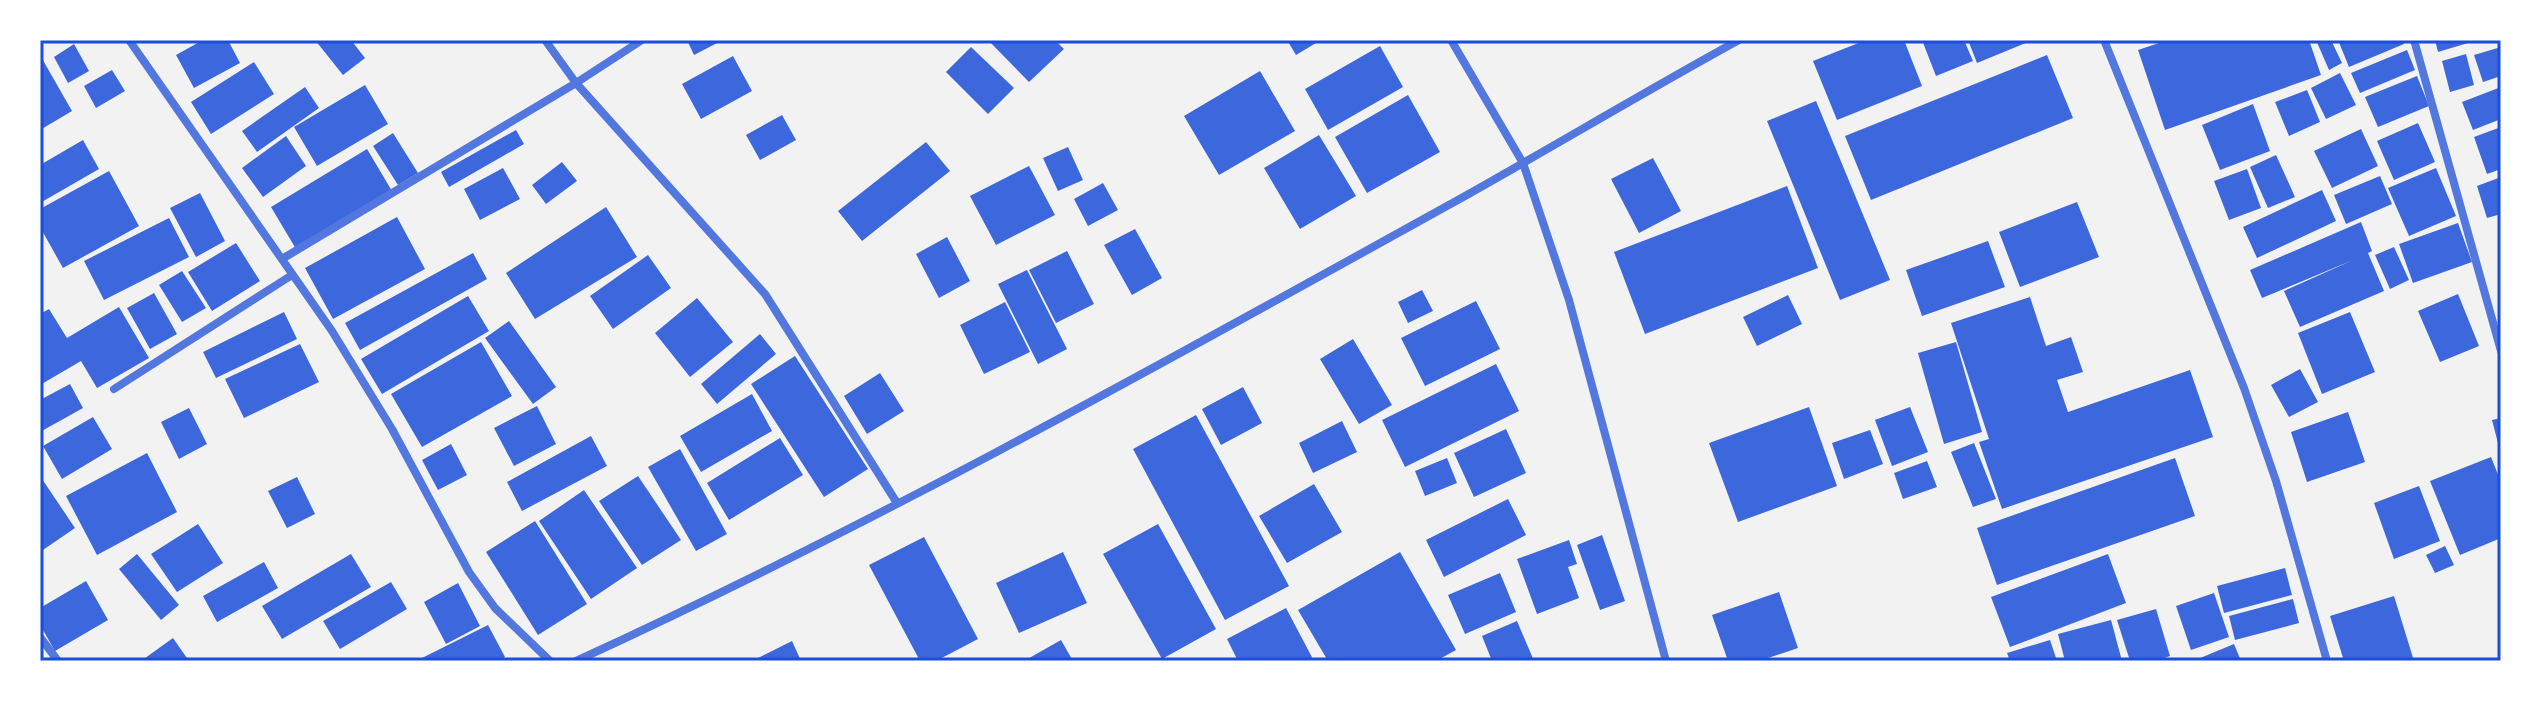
<svg xmlns="http://www.w3.org/2000/svg" width="2541" height="701" viewBox="0 0 2541 701" font-family="'DejaVu Sans',sans-serif">
	<style>
		.building { fill: #3d67dc }
		.lines { fill: none; stroke-linecap: round; stroke-linejoin: round }
		.minor { stroke: #5277de; stroke-width: 8 }
		.neatline { fill: none; stroke: #1d4ed8; stroke-width: 3 }
	</style>
	<rect width="100%" height="100%" fill="#f2f2f2"/>
	<path class="building" d="M203,40H228L240,63L194,88L176,55Z
		M315,40H351L365,58L343,75Z
		M687,40H723L694,55Z
		M988,40H1055L1064,49L1029,82Z
		M1287,40H1321L1296,55Z
		M1866,40H1904L1922,86L1837,120L1813,61Z
		M1922,40H1964L1973,61L1936,76Z
		M1968,40H2033L1977,63Z
		M2168,40H2309L2321,75L2165,130L2138,50Z
		M2316,40H2331L2342,63L2329,70Z
		M2338,40H2402L2404,44L2349,67Z
		M2435,40H2467L2468,43L2438,52Z
		M74,44L89,71L68,83L54,57Z
		M1380,46L1403,87L1328,130L1305,89Z
		M971,47L1014,88L988,114L946,72Z
		M2501,47V76L2483,82L2474,55Z
		M2407,50L2415,70L2360,93L2351,73Z
		M2466,54L2474,85L2450,92L2442,61Z
		M40,55L72,111L40,130Z
		M2047,55L2073,118L1871,200L1845,136Z
		M733,56L752,91L701,119L682,84Z
		M254,62L274,94L211,134L191,102Z
		M112,70L125,91L96,108L84,86Z
		M1260,71L1295,131L1219,175L1184,116Z
		M2340,73L2356,105L2326,119L2311,88Z
		M2417,76L2429,106L2378,127L2365,97Z
		M365,85L388,124L317,166L294,127Z
		M305,87L319,108L257,152L242,131Z
		M2501,87V119L2473,130L2462,102Z
		M2307,90L2320,122L2289,136L2275,102Z
		M1408,95L1440,152L1367,193L1335,137Z
		M1816,101L1890,280L1840,300L1767,121Z
		M2253,104L2270,151L2220,170L2202,125Z
		M782,115L796,140L760,160L746,135Z
		M2418,123L2435,162L2394,180L2377,141Z
		M2501,127V169L2487,174L2474,137Z
		M2361,129L2378,166L2332,188L2314,151Z
		M516,130L524,144L449,187L441,172Z
		M393,133L418,173L398,185L373,146Z
		M1319,135L1356,196L1300,229L1264,168Z
		M286,136L306,166L263,197L242,168Z
		M83,140L99,169L40,203V165Z
		M926,142L950,171L862,241L838,211Z
		M1068,147L1083,180L1058,191L1043,158Z
		M367,149L392,191L296,249L271,207Z
		M2276,155L2295,197L2268,208L2250,167Z
		M1653,158L1681,211L1639,233L1611,179Z
		M562,162L577,181L546,204L532,185Z
		M1029,166L1055,215L996,245L970,196Z
		M503,168L520,199L480,220L464,189Z
		M2436,168L2456,216L2409,236L2388,188Z
		M2247,169L2261,208L2229,220L2214,181Z
		M109,171L139,226L63,268L40,227V209Z
		M2380,176L2392,204L2346,224L2334,195Z
		M2501,177V214L2487,218L2477,186Z
		M1103,183L1118,210L1088,226L1074,199Z
		M1787,186L1818,268L1645,334L1614,252Z
		M2322,190L2336,221L2257,258L2243,227Z
		M200,193L225,241L196,257L170,208Z
		M2077,202L2099,257L2020,287L1999,232Z
		M606,207L637,257L535,319L506,273Z
		M397,217L425,269L333,319L305,268Z
		M169,218L189,257L104,300L84,261Z
		M2361,222L2372,251L2368,253L2384,291L2300,327L2284,291L2353,260L2262,298L2250,270Z
		M2458,223L2472,262L2413,283L2399,244Z
		M1135,229L1162,278L1132,295L1104,245Z
		M947,237L970,281L939,298L916,254Z
		M1988,241L2005,287L1922,316L1906,270Z
		M236,243L260,281L212,311L188,272Z
		M2394,247L2409,280L2390,289L2375,255Z
		M1067,251L1094,304L1056,323L1029,270Z
		M473,253L487,279L360,350L345,323Z
		M648,255L671,288L613,329L590,296Z
		M1027,270L1067,349L1038,364L998,284Z
		M182,271L206,308L182,322L159,285Z
		M1422,290L1433,311L1408,323L1398,302Z
		M154,293L177,334L150,349L127,308Z
		M2458,294L2479,346L2440,362L2418,311Z
		M1788,295L1802,324L1757,346L1743,317Z
		M468,296L489,331L382,394L361,359Z
		M2030,297L2046,346L2071,337L2083,372L2057,380L2068,412L2190,370L2213,437L2002,509L1979,442L1989,439L1951,323Z
		M697,298L733,342L690,377L655,333Z
		M1476,301L1500,349L1425,386L1401,338Z
		M1005,302L1030,352L984,374L960,325Z
		M119,307L149,358L97,388L81,361L40,385V314L49,309L67,338Z
		M284,312L297,339L216,378L203,352Z
		M2350,312L2375,372L2322,394L2298,333Z
		M509,321L556,387L533,404L485,338Z
		M760,334L776,354L717,404L701,384Z
		M1353,339L1392,405L1359,424L1320,359Z
		M481,342L512,396L422,447L391,394Z
		M1956,342L1982,432L1944,444L1918,353Z
		M300,344L319,382L244,418L225,379Z
		M795,356L868,469L824,497L751,384Z
		M1496,364L1519,411L1405,467L1382,420Z
		M2300,369L2318,402L2289,417L2271,385Z
		M880,373L904,411L867,434L844,396Z
		M70,384L83,408L40,432V400Z
		M1243,387L1262,423L1221,445L1202,409Z
		M752,394L772,431L701,472L680,436Z
		M537,406L556,444L514,466L494,428Z
		M1809,407L1837,486L1738,522L1709,443Z
		M1910,407L1928,452L1892,466L1875,420Z
		M189,408L207,444L179,459L161,422Z
		M2348,412L2365,462L2307,482L2291,432Z
		M1196,415L1289,586L1225,620L1133,449Z
		M93,417L112,449L62,479L43,446Z
		M2501,418V451H2500L2492,420Z
		M1342,421L1357,452L1313,473L1299,443Z
		M1506,429L1526,473L1474,497L1454,453Z
		M1870,430L1883,464L1844,479L1832,443Z
		M591,436L607,466L522,511L507,482Z
		M780,438L803,475L729,520L707,483Z
		M1974,443L1996,499L1973,507L1951,452Z
		M451,444L467,475L438,490L422,460Z
		M680,449L727,534L696,551L648,467Z
		M147,453L177,512L97,555L66,496Z
		M2491,457L2501,482V538L2460,555L2430,481Z
		M1447,458L1457,483L1425,496L1415,471Z
		M2175,458L2195,516L1997,585L1977,528Z
		M1927,461L1937,487L1903,499L1894,473Z
		M40,476L75,528L40,552Z
		M638,476L681,540L642,565L599,501Z
		M297,477L315,514L287,528L268,491Z
		M1314,484L1342,532L1287,563L1259,516Z
		M2419,486L2440,541L2394,559L2374,503Z
		M584,490L637,568L591,599L539,521Z
		M1508,499L1526,535L1444,577L1426,540Z
		M535,521L587,604L538,635L486,552Z
		M198,524L223,563L177,592L151,554Z
		M1158,524L1216,629L1162,659L1103,554Z
		M1602,535L1625,601L1600,610L1577,545Z
		M924,537L978,639L936,661H920L869,565Z
		M1569,540L1577,564L1568,567L1579,598L1537,614L1517,559Z
		M2445,546L2454,565L2435,573L2426,555Z
		M1063,552L1087,603L1019,633L996,583Z
		M1400,552L1456,650L1436,661H1328L1298,610Z
		M137,554L179,605L161,620L119,569Z
		M351,554L371,587L282,639L262,606Z
		M2108,554L2126,603L2010,647L1991,597Z
		M264,562L278,588L217,622L203,596Z
		M2285,568L2292,595L2224,613L2217,586Z
		M1500,573L1516,612L1465,634L1448,595Z
		M86,581L108,620L55,651L40,625V608Z
		M391,582L407,609L340,649L323,621Z
		M458,583L480,626L446,644L424,602Z
		M1779,592L1798,648L1759,661H1728L1712,615Z
		M2214,593L2229,637L2191,650L2176,606Z
		M2394,596L2414,661H2344L2330,616Z
		M2293,599L2299,623L2235,640L2229,616Z
		M1286,608L1314,661H1238L1227,639Z
		M2156,609L2170,656L2156,661H2130L2117,620Z
		M2111,620L2122,661H2065L2058,634Z
		M1517,621L1534,661H1492L1482,636Z
		M488,625L505,657L498,661H416Z
		M173,638L189,661H141Z
		M1061,640L1073,661H1024Z
		M2050,640L2057,661H2010L2007,653Z
		M792,641L801,661H752Z
		M2234,644L2241,661H2193Z"/>
	<g class="lines">
		<path class="minor" d="M129,40L332,331L392,429L469,572L495,608L550,661
			M545,40L576,83L765,294L897,503
			M1451,40L1523,163L1569,300L1666,661
			M2104,40L2244,388L2276,481L2327,661
			M2414,40L2501,351
			M282,259L576,83L642,40
			M114,389L292,275
			M40,637L58,661
			M576,661C877,523 1167,361 1456,201C1551,148 1644,92 1739,40"/>
	</g>
	<rect width="2541" height="701" fill="none" stroke="#ffffff" stroke-width="84"/>
	<rect x="42" y="42" width="2457" height="617" class="neatline"/>
</svg>
